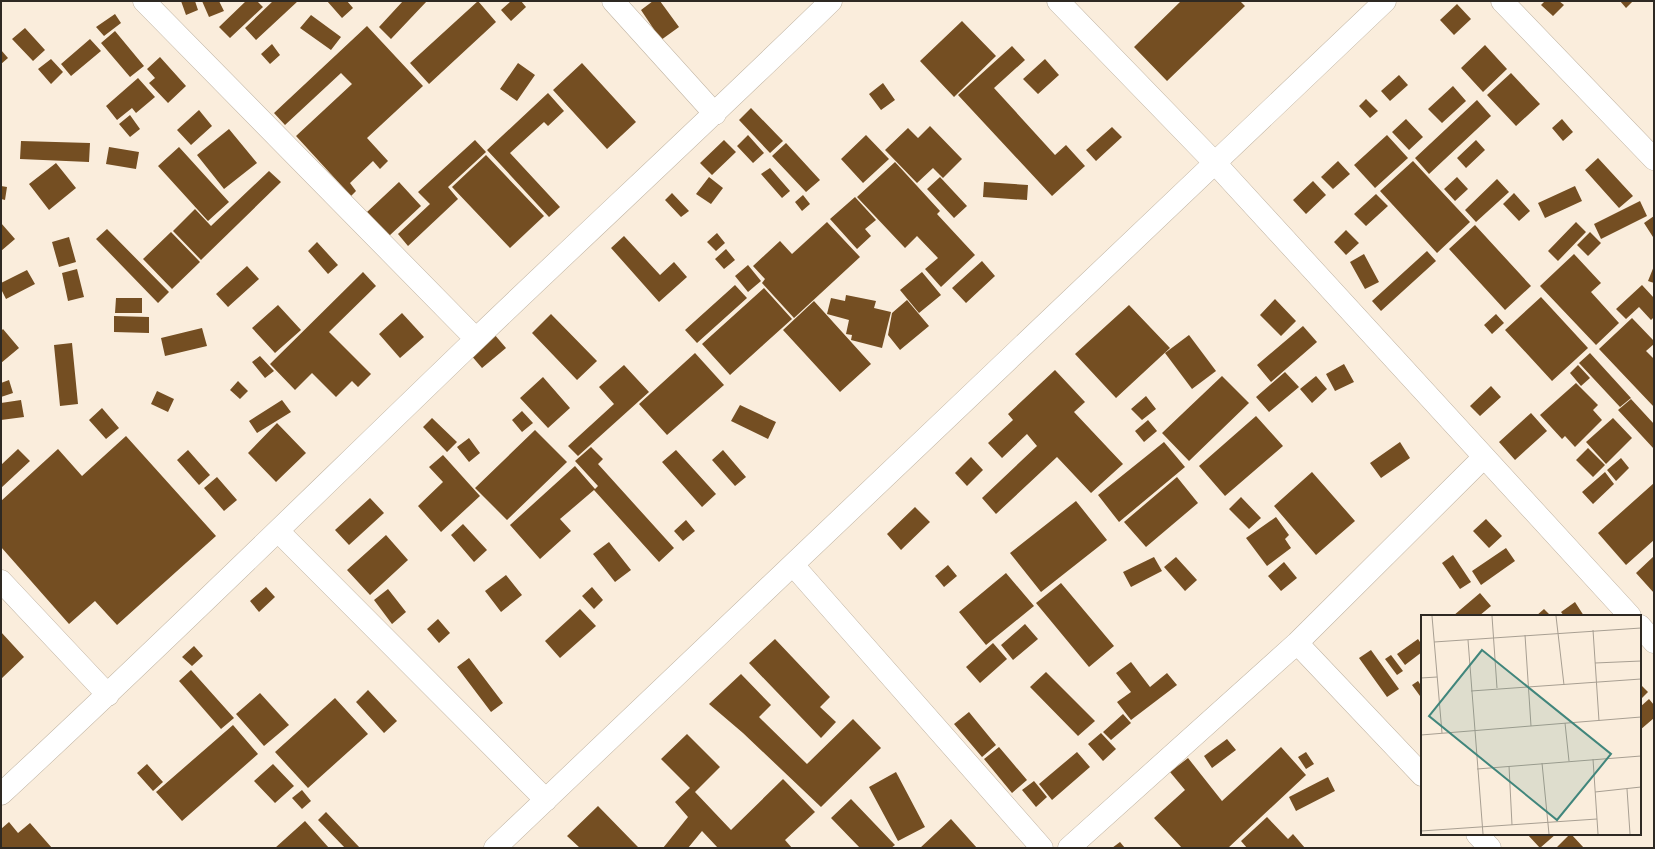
<svg xmlns="http://www.w3.org/2000/svg" width="1655" height="849" viewBox="0 0 1655 849" font-family="'Titillium Web',sans-serif">
	<style>
		.building { fill: #744e22 }
		.lines { fill: none; stroke-linecap: round; stroke-linejoin: round }
		.minor-casing { stroke: #c0b4a3; stroke-width: 23 }
		.minor { stroke: #fff; stroke-width: 22 }
		.inset-road { fill: none; stroke: #a89f92; stroke-width: 1 }
		.view { fill: #41867c; fill-opacity: 0.15; stroke: #41867c; stroke-width: 2 }
		.inset-edge { fill: none; stroke: #2e2923; stroke-width: 2 }
	</style>
	<rect width="100%" height="100%" fill="#faeddc"/>
	<path class="building" d="M181,1H195L198,10L186,15Z
		M202,1H219L224,11L209,17Z
		M246,1H257L263,7L230,38L219,27Z
		M273,1H298L256,40L245,28Z
		M327,1H347L353,8L342,18Z
		M403,1H427L391,39L379,27Z
		M478,1L496,22L429,84L410,63Z
		M511,1H521L526,7L511,21L501,10Z
		M653,1H660L679,27L661,40L641,10Z
		M1181,1H1240L1245,6L1167,81L1134,47Z
		M1545,1H1559L1564,5L1553,16L1541,5Z
		M1620,1H1633L1626,8Z
		M1457,4L1471,19L1454,35L1440,20Z
		M115,14L121,23L104,36L96,27Z
		M311,15L341,37L331,50L300,28Z
		M962,21L996,56L954,97L920,61Z
		M367,26L423,86L367,138L388,161L380,169L373,161L350,183L356,191L351,196L296,136L352,84L341,73L285,125L274,113Z
		M25,28L45,50L33,61L12,39Z
		M115,31L144,66L130,77L101,43Z
		M90,39L101,51L71,76L61,64Z
		M272,44L280,55L270,64L261,54Z
		M1485,45L1507,69L1483,92L1461,68Z
		M1012,46L1025,60L994,88L1055,155L1066,145L1085,166L1052,196L958,95Z
		M1,50L8,58L1,64Z
		M160,57L186,86L168,103L149,83L155,78L147,69Z
		M51,59L63,72L51,84L38,69Z
		M1045,59L1059,75L1038,94L1023,79Z
		M518,63L535,75L517,101L500,89Z
		M582,63L636,122L607,149L553,90Z
		M1511,73L1540,104L1516,126L1487,95Z
		M1399,75L1408,85L1390,101L1381,91Z
		M138,78L155,97L136,113L132,108L117,120L106,106Z
		M883,83L895,100L881,110L869,94Z
		M1453,86L1466,101L1442,123L1428,109Z
		M548,93L564,111L548,126L544,122L510,153L560,207L549,217L487,150Z
		M1366,99L1378,111L1370,118L1359,106Z
		M1477,100L1491,116L1429,174L1415,158Z
		M751,108L783,141L770,153L739,120Z
		M199,110L212,126L191,145L177,130Z
		M130,115L140,129L130,137L119,124Z
		M1406,119L1423,137L1409,150L1392,132Z
		M1562,119L1573,132L1563,141L1552,128Z
		M930,126L962,159L943,178L933,168L917,183L885,150L908,128L918,138Z
		M1112,127L1122,137L1096,161L1086,150Z
		M229,129L257,163L224,189L197,155Z
		M748,135L764,153L753,163L737,146Z
		M866,135L889,159L863,183L841,159Z
		M1387,135L1408,158L1375,188L1354,165Z
		M475,140L486,152L448,187L458,199L408,246L398,234L430,204L418,192Z
		M724,140L736,152L712,175L700,163Z
		M1476,140L1485,150L1466,168L1457,158Z
		M21,141L90,143L89,162L20,159Z
		M786,143L820,180L806,192L772,156Z
		M109,147L139,152L136,169L106,164Z
		M179,147L229,202L208,221L158,166Z
		M486,155L544,216L510,248L452,187Z
		M1598,158L1633,196L1619,208L1585,170Z
		M1338,161L1350,174L1333,189L1321,177Z
		M1413,161L1470,222L1437,253L1380,191Z
		M895,162L940,211L937,214L975,255L941,287L925,269L938,258L917,236L905,248L857,197Z
		M56,163L76,188L49,210L29,184Z
		M770,168L790,191L782,198L761,174Z
		M269,171L281,182L201,260L173,231L195,209L211,226Z
		M709,177L723,188L711,204L696,194Z
		M940,177L967,206L954,218L927,189Z
		M1457,177L1468,189L1455,201L1444,189Z
		M1497,179L1509,192L1476,222L1465,210Z
		M1313,181L1326,195L1306,214L1293,200Z
		M399,182L421,206L389,236L367,212Z
		M984,182L1028,185L1027,200L983,197Z
		M1,186L7,187L5,200L1,199Z
		M1575,186L1582,201L1545,218L1538,203Z
		M672,193L689,211L681,217L665,200Z
		M1514,193L1530,211L1519,221L1503,204Z
		M1376,194L1388,206L1366,226L1354,214Z
		M803,195L810,204L802,211L795,202Z
		M855,197L876,220L865,229L871,236L857,249L830,219Z
		M1640,201L1647,216L1601,239L1594,224Z
		M1654,216V236L1653,237L1644,223Z
		M827,222L860,257L794,318L762,283L765,279L753,266L780,241L792,254Z
		M1576,222L1586,232L1558,261L1548,251Z
		M1,223L15,239L1,251Z
		M1475,225L1531,286L1505,310L1449,249Z
		M107,229L169,292L158,303L96,239Z
		M1346,230L1359,243L1346,255L1334,242Z
		M171,232L200,262L172,289L143,259Z
		M1590,232L1601,243L1588,256L1577,245Z
		M717,233L725,243L716,251L707,242Z
		M624,236L660,275L674,262L687,277L659,302L611,248Z
		M69,237L76,262L59,267L52,242Z
		M317,242L338,265L328,274L308,251Z
		M726,249L735,260L724,269L715,259Z
		M1427,251L1436,261L1381,311L1372,301Z
		M1364,254L1379,282L1365,289L1350,262Z
		M1574,254L1601,283L1591,292L1619,323L1596,345L1540,286Z
		M982,261L995,276L966,303L952,288Z
		M748,265L761,281L748,292L735,276Z
		M247,266L259,279L228,307L216,294Z
		M1654,266V283L1648,281Z
		M77,269L84,297L68,301L62,273Z
		M27,270L35,284L6,299L1,289V283Z
		M363,272L376,286L329,332L371,374L358,387L352,381L336,397L312,373L295,390L270,364Z
		M922,272L941,295L919,313L900,290Z
		M735,285L747,298L697,343L685,330Z
		M1642,285L1654,298V317L1651,320L1639,307L1626,319L1616,309Z
		M764,288L792,319L730,375L702,344Z
		M846,295L876,301L874,308L891,312L882,348L851,340L852,335L846,334L849,320L827,314L831,298L845,301Z
		M1541,297L1588,348L1552,381L1505,330Z
		M116,298H142V313H115Z
		M1275,299L1296,321L1281,336L1260,315Z
		M907,300L929,326L900,350L888,335L892,313Z
		M814,301L871,364L840,392L783,330Z
		M278,305L301,330L275,353L252,328Z
		M1129,305L1170,348L1116,398L1075,354Z
		M402,313L424,337L400,358L379,334Z
		M551,314L597,361L577,380L532,333Z
		M1496,314L1504,323L1492,334L1484,325Z
		M114,316L149,317V333L114,332Z
		M1632,318L1654,341V344L1646,351L1654,359V407L1599,349Z
		M1303,326L1317,342L1271,382L1257,365Z
		M202,328L207,346L165,356L161,338Z
		M3,329L19,348L1,363V331Z
		M494,334L506,348L482,368L470,354Z
		M1189,335L1216,371L1192,389L1165,353Z
		M72,343L78,404L60,406L54,345Z
		M695,353L724,385L667,435L639,404Z
		M1590,353L1631,398L1620,407L1579,363Z
		M260,356L274,371L265,378L252,362Z
		M1344,364L1354,382L1335,391L1326,374Z
		M624,365L649,392L578,456L568,446L614,404L599,387Z
		M1578,365L1590,378L1581,386L1570,373Z
		M1055,370L1085,402L1074,412L1123,464L1091,493L1057,457L996,514L982,498L1037,446L1027,434L1002,458L988,443L1013,420L1008,414Z
		M1285,372L1299,387L1269,412L1256,397Z
		M1222,376L1249,403L1189,461L1162,433Z
		M1316,376L1327,389L1312,403L1300,389Z
		M543,377L570,408L548,428L520,398Z
		M9,380L13,393L1,397V383Z
		M238,381L248,391L240,399L230,390Z
		M1576,383L1598,405L1593,410L1602,420L1575,447L1565,436L1562,439L1540,415Z
		M1491,386L1501,397L1480,416L1470,406Z
		M157,391L174,399L168,412L151,404Z
		M1146,396L1156,409L1142,420L1131,409Z
		M1631,399L1654,424V449L1618,410Z
		M21,400L24,417L1,420V403Z
		M282,400L291,412L257,433L249,421Z
		M740,405L776,422L768,439L731,421Z
		M102,408L119,428L106,439L89,420Z
		M522,411L533,423L522,432L512,420Z
		M1531,413L1547,431L1515,460L1499,442Z
		M1256,416L1283,446L1225,496L1199,466Z
		M432,418L457,442L447,452L423,427Z
		M1613,418L1632,438L1606,464L1586,442Z
		M1148,420L1157,431L1144,442L1135,431Z
		M277,423L306,453L276,482L248,453Z
		M535,430L567,462L507,520L475,488Z
		M126,436L216,536L117,625L95,601L69,624L1,547V501L58,449L82,476Z
		M469,438L480,453L469,462L457,447Z
		M1164,442L1185,467L1119,522L1098,495Z
		M1400,442L1410,458L1381,478L1370,463Z
		M591,447L603,459L598,464L674,548L659,562L594,490L560,519L571,531L540,559L510,525L575,466L595,489L598,486L575,461Z
		M1588,448L1605,465L1593,477L1576,460Z
		M18,449L30,461L1,488V465Z
		M188,450L210,475L199,485L177,460Z
		M676,450L716,494L702,507L662,462Z
		M723,450L746,477L735,486L712,460Z
		M443,455L480,496L441,532L418,506L443,482L429,467Z
		M971,457L983,470L967,486L955,473Z
		M1621,458L1629,468L1616,481L1607,470Z
		M1312,472L1355,521L1316,555L1274,506Z
		M1605,472L1614,484L1593,504L1582,492Z
		M217,477L237,500L224,511L204,488Z
		M1177,477L1198,503L1146,547L1124,522Z
		M1654,483V540L1626,565L1598,533Z
		M1241,497L1261,518L1249,529L1229,509Z
		M370,498L384,513L349,545L335,530Z
		M1076,501L1107,540L1041,592L1010,553Z
		M915,507L930,522L901,550L887,534Z
		M1276,517L1289,535L1285,539L1291,548L1267,566L1246,538Z
		M1486,519L1502,536L1489,548L1473,531Z
		M686,520L695,531L683,541L674,531Z
		M463,524L487,550L474,562L451,535Z
		M386,535L408,560L370,595L347,570Z
		M609,542L631,570L615,582L593,554Z
		M1506,548L1515,561L1481,585L1472,571Z
		M1453,555L1471,582L1460,589L1442,563Z
		M1654,556V593L1636,573Z
		M1154,557L1162,571L1131,587L1123,572Z
		M1176,557L1197,580L1185,591L1164,567Z
		M1284,562L1297,578L1281,591L1268,576Z
		M948,565L957,576L944,587L935,576Z
		M1006,573L1034,606L986,645L959,612Z
		M506,575L522,595L501,612L485,591Z
		M1061,583L1114,646L1089,667L1036,603Z
		M266,587L275,597L259,612L250,601Z
		M592,587L603,600L594,609L582,596Z
		M388,589L406,612L392,624L374,600Z
		M1480,593L1491,606L1479,616H1453Z
		M1575,602L1584,616H1564L1561,612Z
		M580,609L596,626L560,658L545,641Z
		M1544,609L1551,616H1536Z
		M438,619L450,633L439,643L427,629Z
		M1025,624L1038,639L1013,660L1001,645Z
		M1,632L24,657L1,679Z
		M775,639L830,697L820,707L836,722L821,738L749,663Z
		M1418,639L1422,645V652L1405,665L1397,654Z
		M993,643L1007,659L980,683L966,667Z
		M194,646L203,656L192,666L182,657Z
		M1371,650L1399,689L1387,697L1359,658Z
		M1391,655L1403,671L1397,675L1385,659Z
		M469,658L503,703L491,712L457,667Z
		M1131,662L1150,687L1167,673L1177,685L1131,720L1117,702L1131,692L1116,673Z
		M191,670L234,718L221,729L179,681Z
		M1046,672L1095,721L1078,736L1030,687Z
		M741,674L771,705L759,717L807,764L853,719L881,748L821,807L743,733L709,704Z
		M1418,681L1422,687V695L1420,696L1412,685Z
		M1640,684L1648,692L1640,700Z
		M368,690L397,721L384,733L356,702Z
		M260,693L289,725L264,746L236,714Z
		M335,698L368,734L308,788L275,752Z
		M1649,699L1654,705V718L1640,730V707Z
		M969,712L996,745L982,757L954,724Z
		M1123,714L1131,723L1111,740L1103,732Z
		M233,725L258,754L182,821L156,792Z
		M1101,733L1116,749L1103,761L1088,744Z
		M687,734L720,767L695,792L731,830L783,779L815,812L785,840L792,848H718L702,831L688,848H663L688,817L675,802L690,788L661,759Z
		M1227,739L1236,750L1212,768L1204,756Z
		M999,747L1027,780L1012,793L984,759Z
		M1281,747L1306,775L1228,848H1182L1154,818L1185,790L1170,772L1188,758L1222,801Z
		M1077,752L1090,767L1052,800L1039,784Z
		M1306,752L1314,764L1306,769L1298,757Z
		M147,764L163,782L153,791L137,773Z
		M273,764L294,786L275,803L254,781Z
		M896,772L925,827L898,841L869,787Z
		M1328,777L1335,791L1296,811L1289,797Z
		M1034,781L1047,797L1036,807L1022,790Z
		M302,790L311,801L302,809L292,798Z
		M851,799L895,845L891,848H860L831,818Z
		M598,806L637,846L639,848H580L567,836Z
		M326,812L360,848H345L318,820Z
		M1267,817L1288,839L1293,834L1305,848H1247L1241,841Z
		M951,819L977,848H920Z
		M305,821L329,848H275Z
		M9,822L18,833L30,823L52,848H1V829Z
		M1527,834H1556L1540,848Z
		M1571,834L1584,848H1556L1570,834Z
		M1120,842L1125,848H1112Z"/>
	<g class="lines">
		<g class="minor-casing">
			<path id="minor" d="M144,1L476,339
				M613,1L715,114
				M1058,1L1215,163L1630,616
				M1502,1L1654,159
				M278,531L546,800
				M793,565L1042,848
				M1,581L108,695
				M1640,626L1654,642
				M1297,643L1422,775
				M1,794C162,645 318,491 476,339C594,226 714,115 831,1
				M1477,834L1490,848
				M495,848L1385,1
				M1069,848L1297,643L1484,457"/>
		</g>
		<use href="#minor" class="minor"/>
	</g>
	<g transform="translate(1421 615)">
		<rect width="220" height="220" fill="#faeddc"/>
		<path class="inset-road" d="M11,1L21,118M71,1L76,73M135,1L143,70M172,15L178,106M104,20L110,111M47,25L62,219M13,27L220,13M174,48L220,46M0,63L16,62M50,76L220,64M144,108L148,146M0,120L220,102M172,144L177,219M121,148L128,219M88,151L91,210M56,154L220,141M206,174L209,219M174,177L220,172M0,216L176,204"/>
		<path class="view" d="M61,35L190,139L136,205L8,101Z"/>
		<rect width="220" height="220" class="inset-edge"/>
	</g>
	<rect width="1655" height="849" fill="none" stroke="#2e2923" stroke-width="4"/>
</svg>
